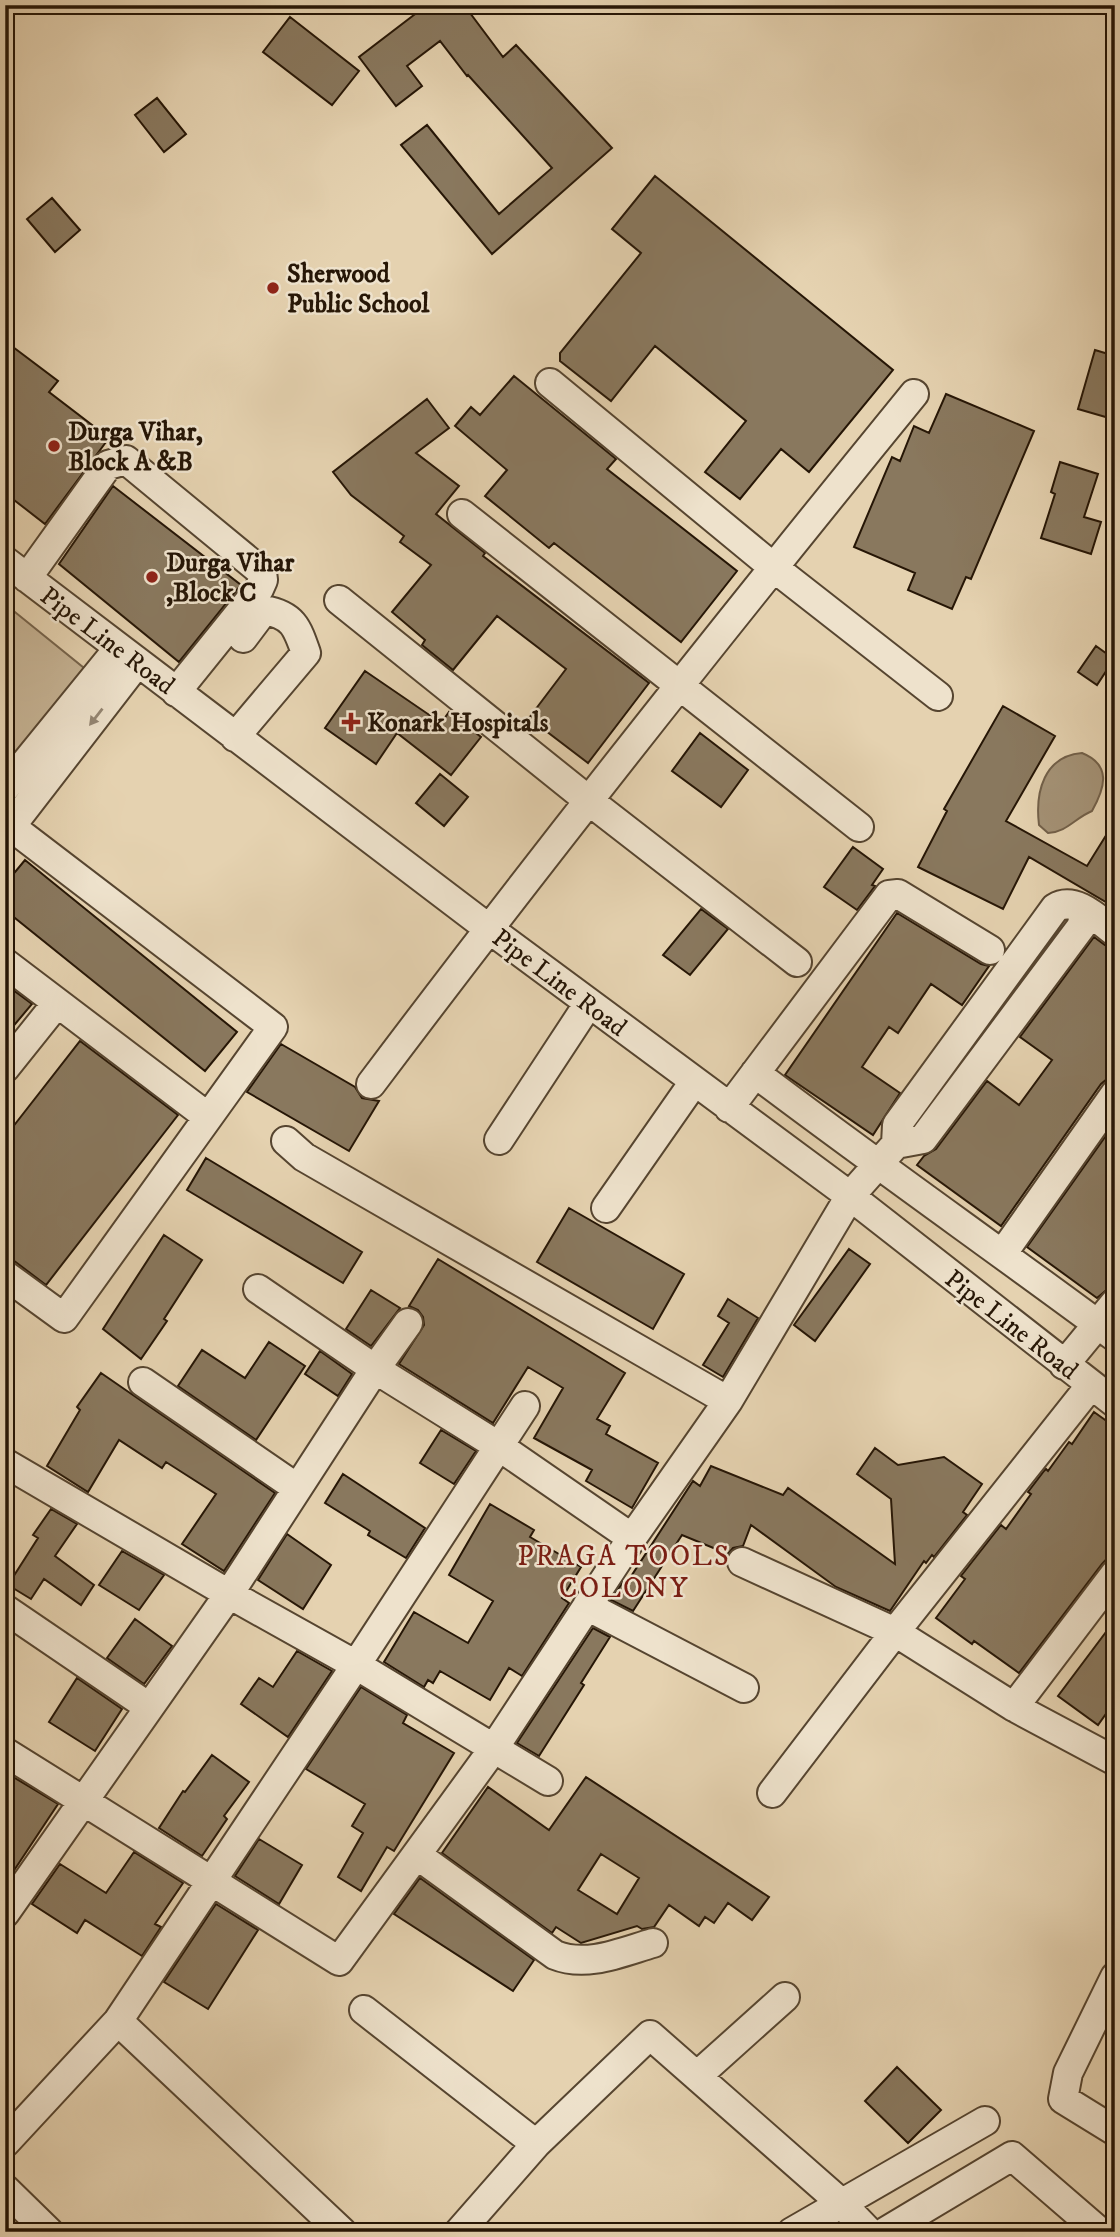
<svg xmlns="http://www.w3.org/2000/svg" width="1120" height="2237" viewBox="0 0 1120 2237" font-family="'IM FELL DW Pica',serif">
	<style>
		.green { fill: #c5b293; stroke: #76644c; stroke-width: 2 }
		.water { fill: #a49276; stroke: #726049; stroke-width: 2 }
		.building { fill: #89785e; stroke: #261606; stroke-width: 2; fill-rule: evenodd }
		.lines { fill: none; stroke-linecap: round; stroke-linejoin: round }
		.minor-casing { stroke: #564530; stroke-width: 32 }
		.minor { stroke: #eee2cc; stroke-width: 28 }
		.oneway { fill: #948673 }
		.poi-dot { fill: #8f2418; stroke: #eee2cc; stroke-width: 2.5 }
		.labels { text-anchor: middle; stroke-width: 5; stroke-linejoin: round; paint-order: stroke }
		.poi-label { font-size: 26px; font-weight: bold; fill: #261606; stroke: #eee2cc; text-anchor: start }
		.street-label { font-size: 26px; fill: #261606; stroke: #eee2cc }
		.neighbourhood-label { font-size: 28px; letter-spacing: 2px; fill: #7a1f14; stroke: #eee2cc }
	</style>
	<rect width="100%" height="100%" fill="#e5d2b0"/>
	<filter id="stains"><feTurbulence type="fractalNoise" baseFrequency=".00286" numOctaves="4"/><feColorMatrix values="0 0 0 0 .2 0 0 0 0 .09 0 0 0 0 .02 0 0 0 .5 -.17"/></filter>
	<radialGradient id="worn" r=".72"><stop offset=".6" stop-color="#630" stop-opacity="0"/><stop offset="1" stop-color="#630" stop-opacity=".3"/></radialGradient>
	<path class="green" d="M5,604L84,668L5,766Z"/>
	<path class="water" d="M1082,753C1112,765 1105,788 1092,811C1075,818 1067,832 1048,833L1039,825C1035,792 1044,756 1082,753Z"/>
	<path class="building" d="M427,5H464L503,57L516,45L612,148L492,254L401,145L427,125L499,214L552,168L468,75L467,76L440,41L407,66L422,86L396,106L359,57Z
		M290,17L359,71L332,105L263,52Z
		M157,98L186,134L164,152L135,115Z
		M655,176L893,370L809,472L781,449L740,499L705,472L746,421L655,346L611,401L560,361V353L641,253L612,229Z
		M52,198L80,230L55,252L27,219Z
		M5,341L58,381L49,392L109,438L45,524L5,493Z
		M1095,350L1115,356V396L1109,418L1078,409Z
		M514,376L616,459L607,469L737,571L681,642L554,543L549,548L485,496L507,470L455,426L471,407L480,415Z
		M946,394L1034,431L971,579L966,577L952,609L908,590L915,573L854,547L892,457L900,461L914,426L929,433Z
		M427,399L449,428L416,453L459,486L436,514L485,553L483,556L649,683L588,763L529,718L566,669L497,616L453,670L422,645L425,640L392,612L431,565L400,542L404,536L351,495L333,472Z
		M1060,462L1098,474L1084,517L1101,522L1091,554L1041,538L1055,494L1051,492Z
		M113,486L241,585L179,662L59,564Z
		M1096,646L1114,659L1097,685L1078,672Z
		M365,671L441,723L449,712L481,737L451,775L397,733L376,764L325,728Z
		M1003,706L1055,736L1006,821L1087,866L1115,821V911L1108,905L1109,904L1029,857L1003,909L918,867L947,811L944,809Z
		M700,733L748,770L721,807L672,771Z
		M440,774L468,797L444,826L416,803Z
		M853,847L883,869L872,885L875,886L857,910L824,887Z
		M25,860L237,1032L205,1071L5,910V884Z
		M701,909L728,929L690,975L663,955Z
		M897,913L981,964L989,966L962,1005L931,984L898,1033L889,1027L862,1067L900,1093L873,1135L785,1075Z
		M1094,937L1105,945L1115,948V1078L1107,1079L1101,1084L1001,1226L917,1165L924,1156L936,1149L987,1081L1019,1105L1052,1060L1020,1037Z
		M5,984L32,1004L5,1036Z
		M80,1041L178,1115L46,1285L5,1254V1137Z
		M281,1044L355,1087L362,1098L379,1101L349,1151L247,1092Z
		M1115,1123V1287L1109,1288L1097,1298L1027,1247Z
		M206,1158L362,1252L343,1283L187,1190Z
		M569,1208L684,1274L653,1329L537,1262Z
		M164,1235L202,1260L164,1319L167,1321L141,1359L103,1329Z
		M849,1249L870,1264L815,1341L794,1325Z
		M438,1259L625,1373L597,1419L610,1426L606,1434L658,1463L632,1508L586,1481L592,1470L534,1438L563,1388L528,1367L493,1423L399,1364L424,1325L423,1317L418,1310L409,1306Z
		M371,1290L400,1308L371,1346L346,1329Z
		M728,1299L758,1318L723,1377L703,1365L729,1323L718,1316Z
		M269,1342L305,1366L256,1440L178,1386L202,1350L245,1378Z
		M320,1351L352,1374L338,1396L305,1374Z
		M101,1373L275,1493L224,1571L182,1544L216,1494L166,1462L162,1468L119,1440L88,1492L47,1466L80,1410L77,1407Z
		M1094,1412L1115,1427V1550L1102,1564L1019,1673L974,1641L972,1644L936,1618L965,1579L961,1576L1001,1525L1006,1529L1031,1494L1028,1492L1044,1471L1046,1469L1048,1471L1069,1442L1072,1444Z
		M441,1430L476,1451L454,1484L420,1463Z
		M875,1448L898,1465L944,1457L982,1484L963,1512L967,1515L934,1557L932,1555L926,1563L924,1561L890,1611L836,1587L751,1525L743,1546L733,1548L728,1554L682,1535L633,1611L611,1600L623,1582L626,1584L693,1481L700,1486L711,1466L783,1495L788,1488L895,1564L891,1499L857,1474Z
		M343,1474L425,1528L406,1558L368,1535L370,1531L325,1503Z
		M490,1504L534,1530L530,1537L581,1567L562,1598L569,1603L522,1676L509,1668L490,1700L440,1671L433,1683L428,1680L424,1687L384,1662L414,1612L468,1643L493,1601L449,1575Z
		M51,1509L77,1524L55,1556L94,1585L81,1605L44,1579L31,1599L8,1585L38,1538L33,1535Z
		M287,1534L331,1565L303,1609L258,1580Z
		M122,1551L164,1575L139,1610L99,1585Z
		M135,1619L172,1646L144,1684L107,1658Z
		M1115,1620V1701L1098,1725L1058,1696Z
		M593,1628L610,1637L581,1683L584,1685L539,1756L517,1743Z
		M297,1651L332,1671L288,1737L241,1704L259,1678L273,1687Z
		M77,1678L122,1709L95,1751L49,1722Z
		M361,1687L407,1715L403,1723L454,1753L394,1851L387,1847L361,1891L338,1877L363,1833L352,1826L365,1804L306,1769Z
		M212,1755L249,1782L224,1816L227,1819L202,1856L159,1828L183,1791L185,1792Z
		M5,1772L58,1804L5,1884Z
		M586,1777L769,1897L752,1920L728,1903L714,1923L705,1917L699,1926L669,1905L654,1927L642,1929L637,1926L581,1943L556,1927L552,1933L442,1853L488,1787L549,1830ZM601,1854L639,1878L617,1914L578,1890Z
		M259,1839L302,1865L279,1904L235,1876Z
		M134,1852L183,1883L155,1924L161,1927L142,1956L85,1920L77,1933L32,1904L60,1864L106,1893Z
		M420,1878L534,1960L513,1991L394,1914Z
		M216,1904L258,1930L208,2009L164,1982Z
		M897,2067L941,2110L908,2143L865,2101Z"/>
	<g class="lines">
		<g class="minor-casing">
			<path id="minor" d="M550,383L773,567L938,696
				M462,514L859,827
				M5,561L488,928L850,1196L1115,1403
				M27,578L108,465L126,460L262,572L263,580L259,589L176,692
				M339,600L588,800L797,962
				M235,737L306,653C297,627 293,615 264,610L243,638
				M5,788L118,649
				M5,822L273,1027L64,1318L5,1275
				M5,834L137,663
				M5,963L208,1117
				M5,1068L57,1003
				M755,1073C874,1163 995,1248 1115,1337
				M371,1084C547,850 729,621 914,394
				M729,1108L889,895L898,894L990,950
				M499,1140L589,1003
				M286,1141L304,1157L728,1401
				M896,1144L923,1139L1081,927L1086,911
				M606,1208L694,1082
				M1003,1253L1115,1094
				M258,1289L375,1369L500,1447L632,1538
				M1064,1365L1115,1303
				M143,1382L297,1488
				M5,1463L229,1594L356,1665L548,1781
				M742,1562L895,1632L1014,1707L1115,1761
				M587,1606L744,1688
				M5,1609L149,1707
				M1014,1707L1115,1574
				M5,1752L339,1961L494,1748L632,1538L728,1401L850,1196L896,1144L897,1125L1055,908C1075,895 1099,920 1115,932
				M772,1793L895,1632L1091,1385
				M417,1855L555,1955C587,1968 622,1952 653,1943
				M5,1913L229,1594L375,1369L408,1323
				M1115,1977L1068,2073L1063,2099L1115,2131
				M364,2010L536,2144
				M118,2021L356,1665L525,1406
				M697,2076L785,1997
				M5,2143L118,2021L342,2232
				M5,2189L49,2232
				M459,2232L536,2144L650,2035L840,2202L869,2232
				M792,2232L985,2121
				M885,2232L1012,2156L1100,2232"/>
		</g>
		<use href="#minor" class="minor"/>
	</g>
	<defs><path id="oneway-solid" d="M-6-.8H1V-3.2L6.5 0L1 3.2V.8H-6Z" transform="scale(1.75)"/></defs>
	<use class="oneway" href="#oneway-solid" transform="translate(96 717) rotate(128)"/>
	<g class="poi-dot">
		<circle cx="273" cy="288" r="7"/>
		<circle cx="54" cy="446" r="7"/>
		<circle cx="152" cy="577" r="7"/>
		<path d="M347.5 711.5h7v7h7v7h-7v7h-7v-7h-7v-7h7z"/>
	</g>
	<g class="labels">
		<g class="poi-label">
			<text x="287" y="282">Sherwood<tspan x="287" dy="30">Public School</tspan></text>
			<text x="68" y="440">Durga Vihar,<tspan x="68" dy="30">Block A &amp;B</tspan></text>
			<text x="166" y="571">Durga Vihar<tspan x="166" dy="30">,Block C</tspan></text>
			<text x="367" y="731">Konark Hospitals</text>
		</g>
		<g class="street-label">
			<text transform="translate(108 640) rotate(37)" y="9">Pipe Line Road</text>
			<text transform="translate(560 982) rotate(37)" y="9">Pipe Line Road</text>
			<text transform="translate(1012 1324) rotate(38)" y="9">Pipe Line Road</text>
		</g>
		<g class="neighbourhood-label">
			<text x="624" y="1565">PRAGA TOOLS<tspan x="624" dy="32">COLONY</tspan></text>
		</g>
	</g>
	<rect width="1120" height="2237" fill="none" stroke="#e5d2b0" stroke-width="28"/>
	<rect x="7" y="7" width="1106" height="2223" fill="none" stroke="#261606" stroke-width="3.5"/>
	<rect x="14" y="14" width="1092" height="2209" fill="none" stroke="#261606" stroke-width="2"/>
	<rect width="100%" height="100%" filter="url(#stains)"/>
	<rect width="100%" height="100%" fill="url(#worn)"/>
</svg>
